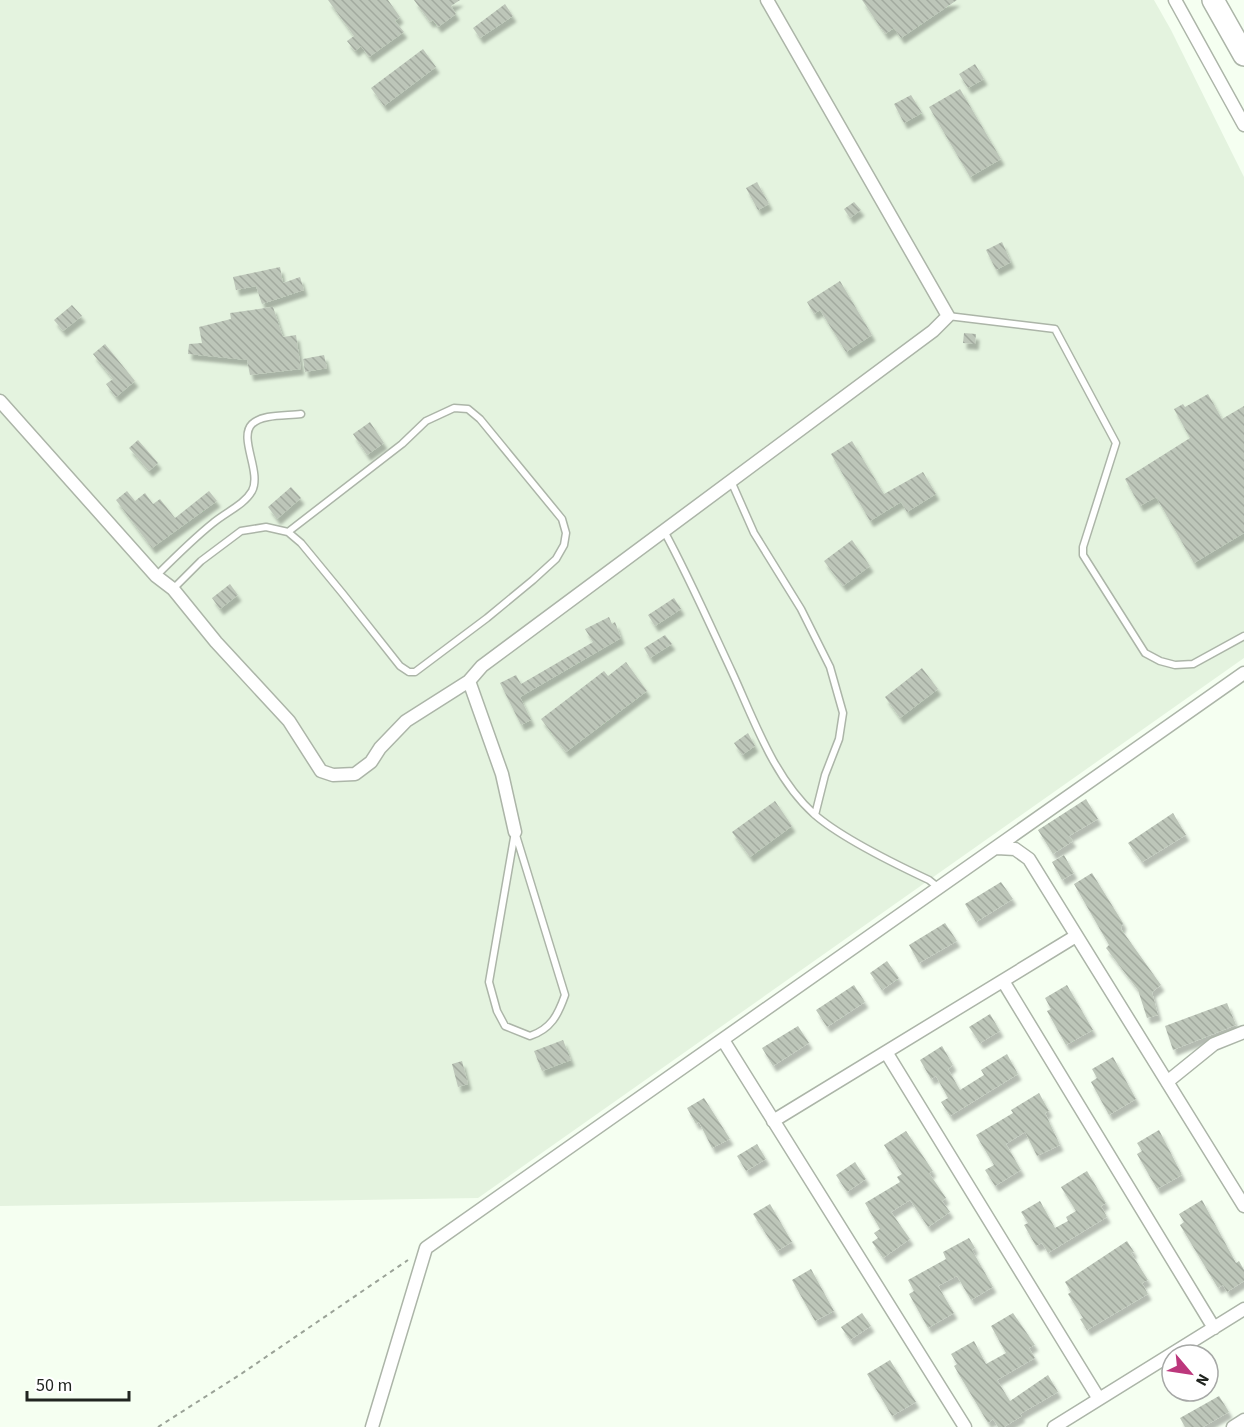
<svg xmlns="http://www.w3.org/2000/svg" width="1244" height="1427" viewBox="0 0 1244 1427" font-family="'Source Sans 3',sans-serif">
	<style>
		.built { fill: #e4f3df }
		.building { fill: url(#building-back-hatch); filter: url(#shadow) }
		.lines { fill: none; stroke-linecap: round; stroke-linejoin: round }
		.service-casing { stroke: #acb5a8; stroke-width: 9 }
		.minor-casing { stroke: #acb5a8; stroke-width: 15 }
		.trunk-casing { stroke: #acb5a8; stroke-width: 24 }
		.path { stroke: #9aa297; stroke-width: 2; stroke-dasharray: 4.5 4.5; stroke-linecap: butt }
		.service { stroke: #fff; stroke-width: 6 }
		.minor { stroke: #fff; stroke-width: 12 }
		.trunk { stroke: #fff; stroke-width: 21 }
	</style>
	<defs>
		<pattern id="building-back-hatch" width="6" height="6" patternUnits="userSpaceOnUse" patternTransform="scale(1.5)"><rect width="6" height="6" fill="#bdc6b9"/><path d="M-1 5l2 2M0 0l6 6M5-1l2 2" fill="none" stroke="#a2aa9f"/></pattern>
		<filter id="shadow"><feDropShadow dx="3.5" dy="6" stdDeviation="1.5" flood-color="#0004"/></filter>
	</defs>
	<rect width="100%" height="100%" fill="#f5fff1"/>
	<path class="built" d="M0,0H1154L1171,30L1244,177V658L478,1198L0,1206Z"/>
	<path class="building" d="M328,0H388L400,17L395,21L404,32L369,57L361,46L355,51L347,41L354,36Z
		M414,0H460L451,6L456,14L438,27L433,20L430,22Z
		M862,0H957L901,38L894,28L885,34Z
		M505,4L513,16L480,38L473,28Z
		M423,49L436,67L384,106L371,88Z
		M975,64L984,79L968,88L959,74Z
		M960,89L1001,159L970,177L929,107Z
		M911,95L922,113L904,123L894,104Z
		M757,182L769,204L758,210L746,188Z
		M854,202L861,210L850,218L844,209Z
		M1002,242L1011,262L996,270L986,250Z
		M280,267L283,283L300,277L304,290L262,304L256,286L236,290L233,277Z
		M840,281L872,335L846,352L820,310L814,314L807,302Z
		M72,305L82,316L63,331L54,320Z
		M273,307L283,337L296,335L301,369L250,375L247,360L188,354L189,344L202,343L199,327L231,319L230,313Z
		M964,333L976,334L975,344L963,343Z
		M105,344L135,381L116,397L106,384L113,379L93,354Z
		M324,355L327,368L305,372L303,359Z
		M1208,394L1222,419L1244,406V533L1194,563L1156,497L1140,506L1125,479L1190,438L1174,409L1183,404L1185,407Z
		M370,422L384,443L367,455L353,434Z
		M138,440L158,463L149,471L129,448Z
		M852,441L884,494L923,472L936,494L907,512L901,502L870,521L831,454Z
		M291,487L301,498L277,519L268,507Z
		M127,491L135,501L145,493L153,504L160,499L175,518L209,491L217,501L152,548L116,500Z
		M852,540L870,566L843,586L824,561Z
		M230,584L238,595L220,609L212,598Z
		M674,598L681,609L655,626L648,615Z
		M609,617L612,624L615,622L621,638L520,697L531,720L521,725L500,683L516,675L521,684L593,642L585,629Z
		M665,635L672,644L650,658L644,648Z
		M626,662L647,691L566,752L541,719L604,671L608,676Z
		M922,668L938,689L900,718L885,697Z
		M748,733L755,746L742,755L734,743Z
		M1086,799L1098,819L1069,836L1073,841L1053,854L1038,830Z
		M775,801L792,826L750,857L732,832Z
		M1173,813L1186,835L1142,862L1128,843Z
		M1064,855L1074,873L1062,880L1052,862Z
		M1092,873L1123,923L1121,929L1161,985L1152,992L1158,1015L1147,1018L1138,990L1106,948L1109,945L1074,884Z
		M1001,882L1013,899L976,922L965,904Z
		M945,923L957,941L919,963L909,945Z
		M887,961L899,978L882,990L870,973Z
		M854,985L865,1002L827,1027L816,1010Z
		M1067,985L1093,1030L1066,1045L1047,1011L1051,1009L1045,998Z
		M1227,1003L1236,1025L1173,1050L1165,1026Z
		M990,1014L1000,1031L980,1043L969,1027Z
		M798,1026L809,1043L773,1066L762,1048Z
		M563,1040L571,1060L542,1071L534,1051Z
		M942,1046L953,1065L948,1069L960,1090L984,1075L981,1070L1007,1054L1018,1074L950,1116L941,1102L948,1098L936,1076L931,1079L920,1060Z
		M1113,1057L1136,1099L1109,1115L1091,1082L1097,1078L1092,1069Z
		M462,1061L468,1084L458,1087L452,1064Z
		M1039,1093L1049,1111L1045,1113L1060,1145L1037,1156L1025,1132L1006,1144L1021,1170L995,1186L985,1170L994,1165L976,1135L1013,1113L1011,1110Z
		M704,1098L730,1139L712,1148L699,1122L696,1124L687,1108Z
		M1159,1130L1182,1175L1157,1189L1137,1154L1142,1151L1137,1143Z
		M906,1131L933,1171L929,1173L946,1198L942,1201L950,1212L928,1227L910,1200L891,1212L910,1239L883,1258L872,1242L878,1238L874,1233L880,1229L865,1203L900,1182L897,1177L902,1174L884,1145Z
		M757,1144L766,1159L746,1171L737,1156Z
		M855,1162L866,1179L847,1192L836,1175Z
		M1087,1171L1106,1203L1101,1206L1107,1217L1048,1253L1042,1243L1036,1246L1024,1225L1028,1223L1021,1212L1040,1201L1055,1228L1068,1221L1066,1217L1076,1211L1061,1187Z
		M1202,1200L1236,1263L1239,1261L1244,1270V1281L1227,1292L1223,1285L1218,1288L1180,1225L1184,1222L1179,1214Z
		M770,1204L792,1242L777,1251L753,1214Z
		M969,1238L975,1248L972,1250L993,1287L971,1300L957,1276L938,1286L954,1313L928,1328L909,1294L914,1291L908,1280L946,1259L943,1252Z
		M1127,1241L1134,1252L1131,1253L1148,1280L1142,1283L1148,1294L1087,1330L1080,1319L1083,1318L1068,1294L1071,1292L1065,1282Z
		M811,1269L834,1311L815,1321L792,1280Z
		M862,1313L871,1326L850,1340L841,1327Z
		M1013,1313L1035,1345L1029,1348L1035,1358L997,1380L1010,1401L1048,1375L1058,1392L1020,1414L1022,1416L1004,1427H998L993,1419L988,1423L954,1366L957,1364L951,1354L974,1341L986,1364L1006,1353L991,1326Z
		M890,1360L916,1402L892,1416L867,1374Z
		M1219,1396L1229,1412L1203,1427H1185L1180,1418Z"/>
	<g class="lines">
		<g class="service-casing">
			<path id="service" d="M948,316L1055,329L1116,443L1083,547V555L1145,653L1160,661L1175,665L1193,664L1244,636
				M731,481L754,533L801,609L830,667L843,713L839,739L825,775L815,815
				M664,531C689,577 710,625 732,672C754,720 774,778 814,814C840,837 897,865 929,880L939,888
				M156,576C175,557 193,539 213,523C226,512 244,505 252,491C262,472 238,438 252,424C262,414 287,416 301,414
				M173,589L201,561L241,531L266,527L288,532L301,543L343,594L400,666L409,672H415L487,618L533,580L556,559L564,545L566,533L562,519L480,419L468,409L454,408L426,421L402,444L288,532
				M515,832L565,995C558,1015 551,1029 530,1036L505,1026L497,1011L489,982Z"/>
		</g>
		<g class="minor-casing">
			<path id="minor" d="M1175,0L1244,125
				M0,401L156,576L173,589L216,642L289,721L321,771L333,775L355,774L371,762L380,748L406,721L469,681L482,666L933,331L948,316L767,0
				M469,681L502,774L515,832
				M997,848L1015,849L1029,859L1244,1206
				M1003,981L1214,1328
				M723,1040L965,1427
				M886,1052L1099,1399
				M1167,1082L1214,1044L1244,1032
				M773,1121L1076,936
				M372,1427L426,1248L1244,673
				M1054,1427L1244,1309
				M1233,1427L1244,1420"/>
		</g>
		<g class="trunk-casing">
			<path id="trunk" d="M1213,0L1244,55"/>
		</g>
		<path class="path" d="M158,1427L241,1374L408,1260"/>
		<use href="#service" class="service"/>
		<use href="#minor" class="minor"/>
		<use href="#trunk" class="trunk"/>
	</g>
	<g transform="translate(1190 1373) rotate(119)"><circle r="28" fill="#ffffff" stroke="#a6a8a6" stroke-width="1.5"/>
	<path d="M0-4.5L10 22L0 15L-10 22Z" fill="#bc377c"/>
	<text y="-9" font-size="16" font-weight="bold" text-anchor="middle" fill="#212520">N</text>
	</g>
	<path d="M27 1391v9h102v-9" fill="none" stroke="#212520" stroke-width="3"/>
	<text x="36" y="1391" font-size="18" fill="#212520" stroke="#ffffff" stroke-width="4.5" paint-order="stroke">50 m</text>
</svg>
